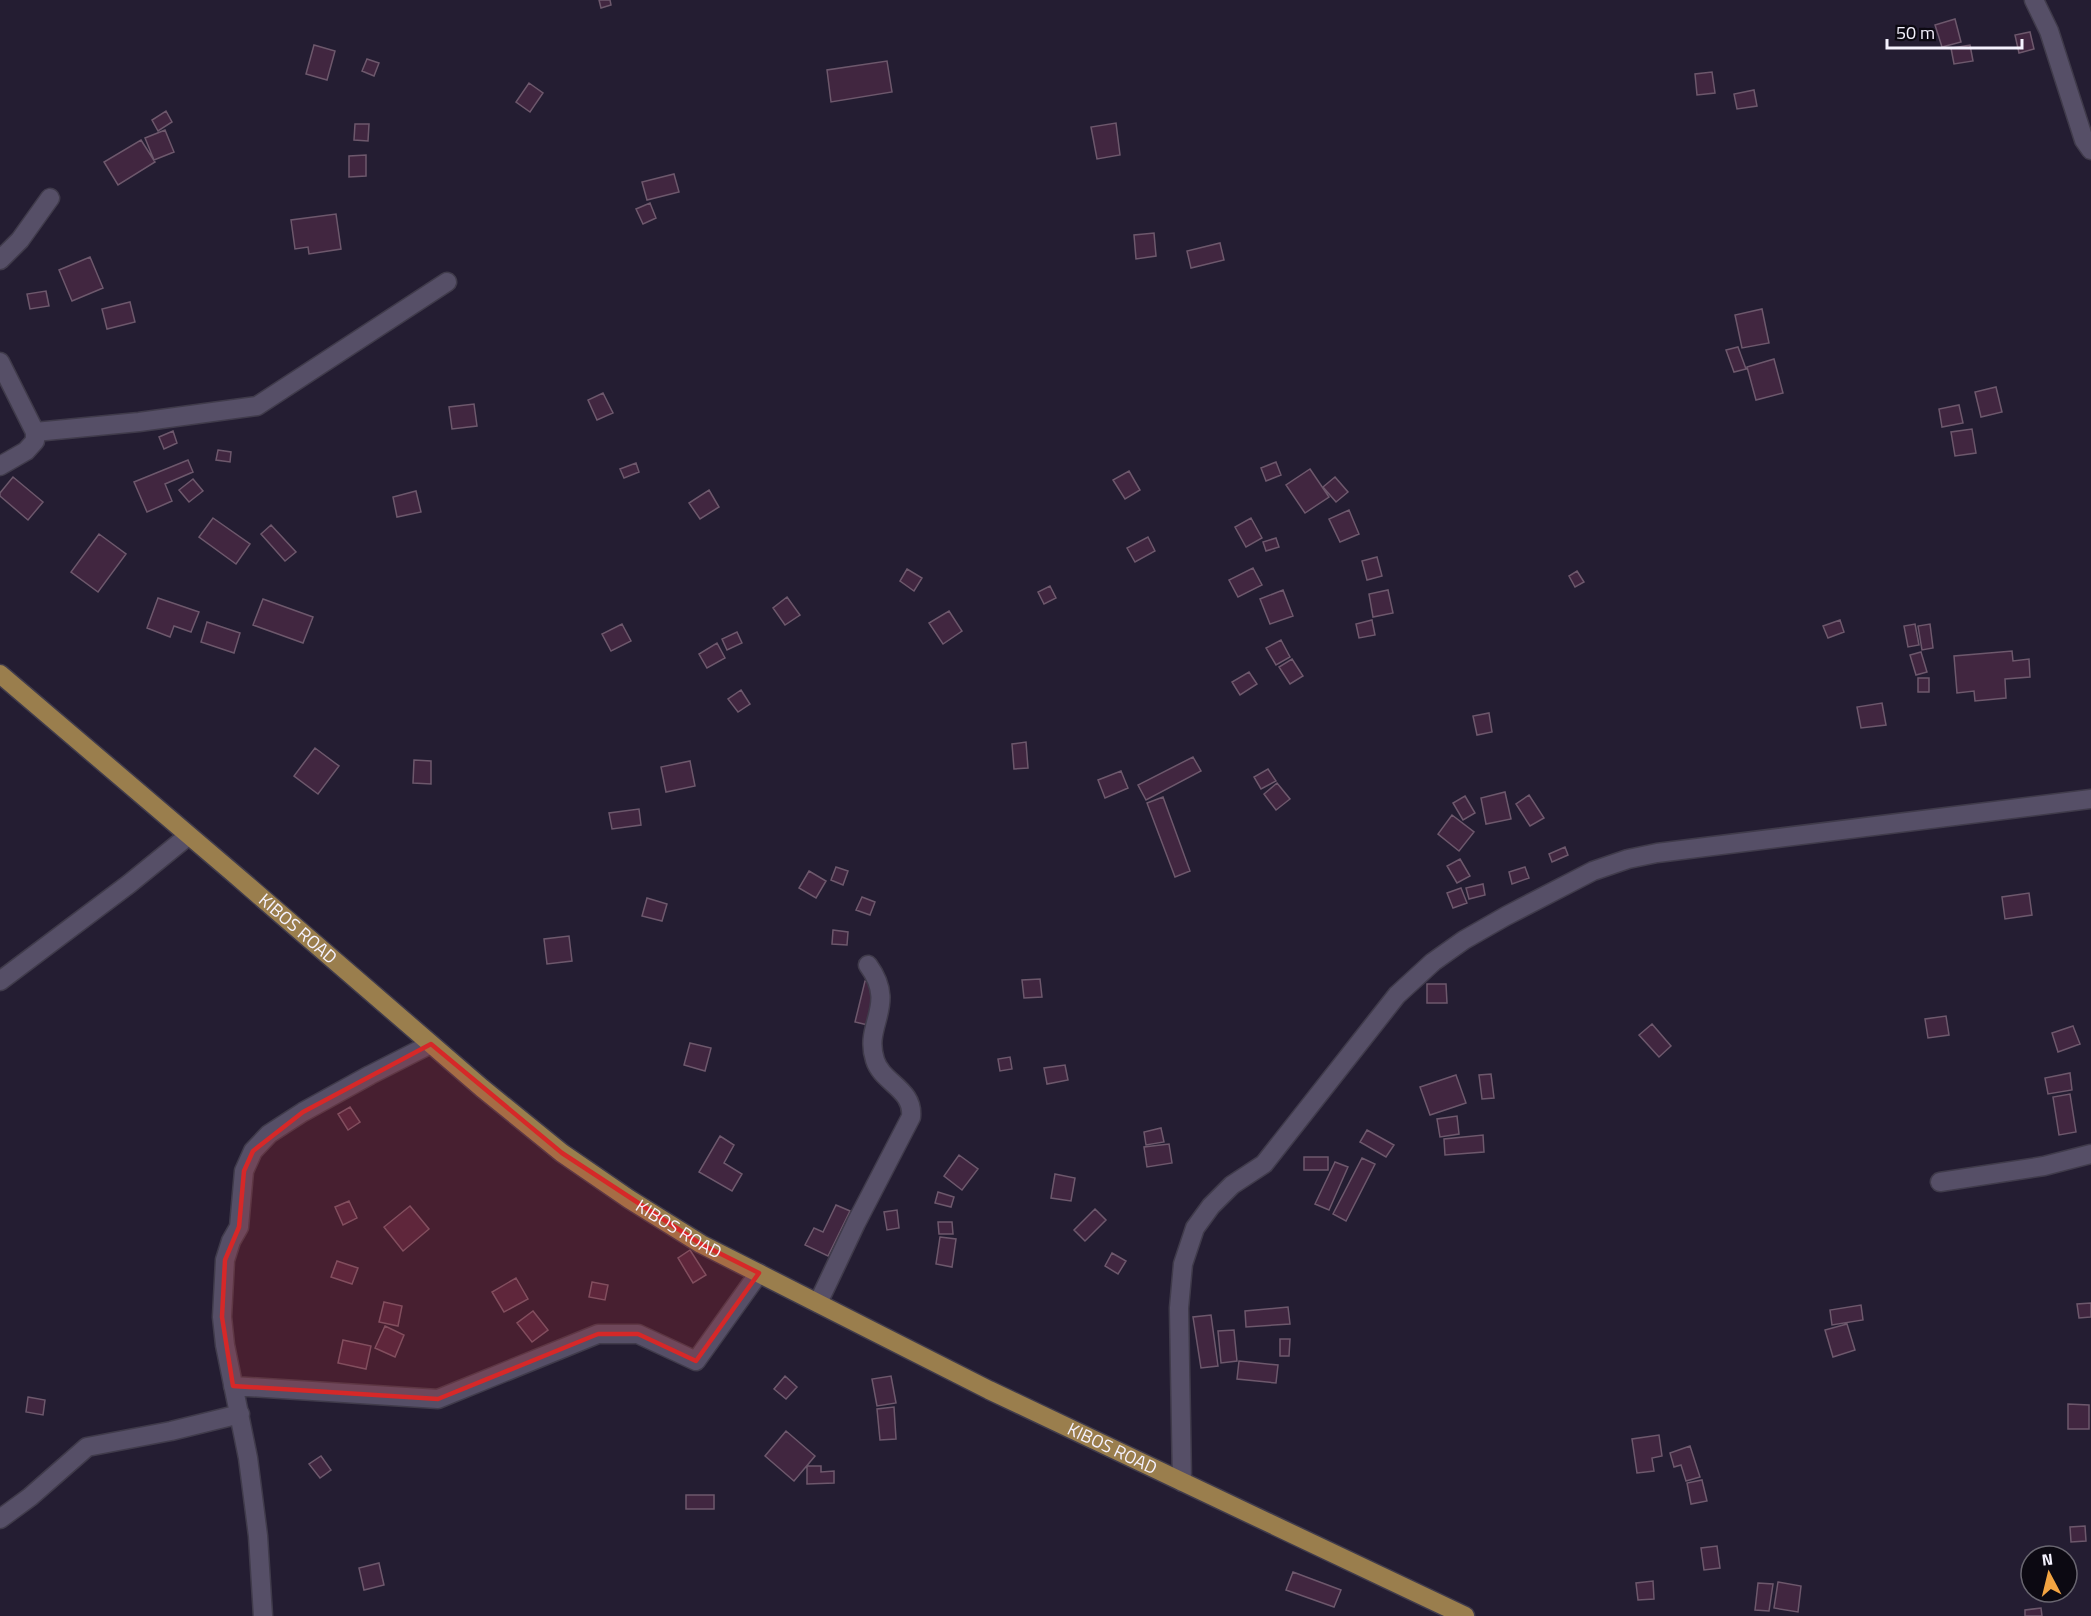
<svg xmlns="http://www.w3.org/2000/svg" width="2091" height="1616" viewBox="0 0 2091 1616" font-family="'Titillium Web',sans-serif">
	<style>
		.building { fill: #412640; stroke: #6d586c; stroke-width: 1.5 }
		.lines { fill: none; stroke-linecap: round; stroke-linejoin: round }
		.street-casing { stroke: #403b4b; stroke-width: 21 }
		.primary-casing { stroke: #403b4b; stroke-width: 21 }
		.street { stroke: #564f67; stroke-width: 18 }
		.primary { stroke: #9a7e4d; stroke-width: 18 }
		.marked { fill: #d62828; fill-opacity: 0.2; stroke: #d62828; stroke-width: 4.5; stroke-linejoin: round }
		.labels { text-anchor: middle; stroke-width: 5; stroke-linejoin: round; paint-order: stroke }
		.street-label { font-size: 18px; fill: #f5f2fe; stroke: #0c0912 }
	</style>
	<rect width="100%" height="100%" fill="#241d32"/>
	<path class="building" d="M599,0H610L611,5L601,8Z
		M1955,19L1961,42L1942,47L1935,25Z
		M2030,32L2034,49L2019,53L2015,35Z
		M314,45L335,51L327,80L306,74Z
		M1970,45L1973,61L1954,64L1951,48Z
		M367,59L379,63L374,76L362,71Z
		M887,61L892,92L831,102L827,70Z
		M1712,72L1715,93L1697,95L1695,74Z
		M529,83L543,93L530,112L516,102Z
		M1754,90L1757,106L1737,109L1734,94Z
		M166,111L172,122L158,131L152,120Z
		M1116,123L1120,155L1097,159L1091,127Z
		M355,124H369L368,141L354,140Z
		M165,130L174,152L154,160L145,138Z
		M141,140L155,162L118,185L104,162Z
		M366,155V176L349,177V156Z
		M674,174L679,192L647,200L642,182Z
		M650,203L656,218L643,224L636,209Z
		M336,214L341,249L309,254L308,247L295,249L291,220Z
		M1154,233L1156,256L1136,259L1134,235Z
		M1220,243L1224,260L1191,268L1187,251Z
		M90,257L103,288L72,301L59,270Z
		M46,291L49,306L30,309L27,294Z
		M130,302L135,322L107,329L102,309Z
		M1762,309L1769,343L1742,348L1735,315Z
		M1738,347L1746,369L1734,372L1726,350Z
		M1774,359L1783,393L1756,400L1747,367Z
		M1996,387L2002,412L1981,417L1975,392Z
		M603,393L613,413L597,420L588,400Z
		M474,404L477,426L452,429L449,407Z
		M1959,405L1963,423L1942,427L1939,409Z
		M1972,429L1976,453L1955,456L1951,432Z
		M173,431L177,443L164,449L159,437Z
		M218,450L231,452L230,462L216,460Z
		M188,460L193,472L165,484L172,501L147,512L134,482Z
		M1276,462L1281,475L1266,481L1261,468Z
		M636,463L639,472L624,478L620,469Z
		M1310,469L1329,497L1305,513L1286,485Z
		M1129,471L1140,490L1125,499L1113,480Z
		M13,477L43,502L28,520L0,496V493Z
		M1335,477L1348,492L1336,502L1323,487Z
		M193,479L203,491L189,502L179,490Z
		M709,490L719,507L700,519L689,503Z
		M416,491L421,512L397,517L393,497Z
		M1349,510L1359,534L1340,542L1329,519Z
		M213,518L250,544L236,564L199,537Z
		M1251,518L1262,538L1246,547L1235,527Z
		M271,525L296,552L285,561L261,534Z
		M99,534L126,554L98,592L71,572Z
		M1148,537L1155,551L1135,562L1127,548Z
		M1276,538L1279,547L1266,551L1263,542Z
		M1377,557L1382,576L1367,580L1362,561Z
		M1253,568L1262,585L1238,597L1229,580Z
		M907,569L922,578L914,591L900,581Z
		M1577,571L1584,582L1575,587L1569,576Z
		M1050,586L1056,598L1044,604L1038,592Z
		M1283,590L1293,616L1270,624L1260,599Z
		M1388,590L1393,613L1373,617L1369,594Z
		M787,597L800,615L785,625L773,608Z
		M158,598L199,612L191,632L174,626L170,637L147,628Z
		M263,599L313,617L303,643L253,625Z
		M949,611L962,631L943,644L929,623Z
		M1372,620L1375,635L1359,638L1356,624Z
		M1840,620L1844,632L1828,638L1823,626Z
		M207,622L240,633L234,653L201,642Z
		M622,624L631,641L611,651L602,634Z
		M1915,624L1919,645L1908,647L1904,626Z
		M1930,624L1933,648L1922,650L1918,626Z
		M737,632L742,643L727,650L722,639Z
		M1281,640L1290,657L1276,665L1266,648Z
		M717,643L725,658L707,668L699,654Z
		M2012,651L2013,661L2029,659L2030,677L2005,679L2006,698L1975,701L1974,691L1957,693L1954,656Z
		M1921,652L1927,672L1916,675L1910,655Z
		M1292,659L1303,676L1290,684L1279,667Z
		M1249,672L1257,684L1240,695L1232,682Z
		M1918,678H1929V692H1918Z
		M741,690L750,704L738,712L728,699Z
		M1882,703L1886,725L1861,728L1857,707Z
		M1489,713L1492,732L1477,735L1473,716Z
		M1026,742L1028,768L1014,769L1012,744Z
		M315,748L339,766L318,794L294,776Z
		M1193,757L1201,771L1146,800L1138,785Z
		M414,760L431,761V784L413,783Z
		M690,761L695,786L666,792L661,767Z
		M1268,769L1276,781L1261,789L1254,777Z
		M1121,771L1128,788L1105,798L1098,780Z
		M1277,783L1290,799L1276,810L1264,794Z
		M1505,792L1511,819L1486,824L1481,798Z
		M1529,795L1544,818L1530,826L1516,804Z
		M1465,796L1475,813L1463,820L1453,803Z
		M1163,797L1190,871L1175,877L1147,803Z
		M639,809L641,825L612,829L609,813Z
		M1452,815L1474,832L1459,851L1438,834Z
		M1565,847L1568,855L1552,862L1549,854Z
		M1460,859L1470,876L1457,883L1447,866Z
		M836,867L848,871L843,885L831,880Z
		M1525,867L1529,878L1512,884L1509,872Z
		M809,871L826,881L816,898L799,888Z
		M1483,884L1485,895L1469,899L1466,888Z
		M1461,888L1467,903L1453,908L1447,893Z
		M2029,893L2032,915L2005,919L2002,897Z
		M862,897L875,902L870,915L856,910Z
		M647,898L667,904L662,921L642,916Z
		M833,930L848,932L847,945L832,944Z
		M569,936L572,961L547,964L544,939Z
		M1040,979L1042,997L1024,998L1022,980Z
		M865,981L877,983L868,1025L855,1022Z
		M1427,984H1446L1447,1003H1427Z
		M1946,1016L1949,1035L1928,1038L1925,1019Z
		M1652,1024L1671,1046L1659,1057L1639,1035Z
		M2073,1026L2080,1044L2058,1052L2052,1033Z
		M690,1043L711,1048L705,1071L684,1065Z
		M1010,1057L1012,1069L1000,1071L998,1059Z
		M1065,1065L1068,1080L1047,1084L1044,1068Z
		M2070,1073L2072,1090L2048,1094L2045,1078Z
		M1491,1074L1494,1098L1482,1099L1479,1075Z
		M1456,1075L1466,1103L1430,1115L1420,1087Z
		M2070,1094L2076,1132L2059,1135L2053,1097Z
		M350,1107L360,1122L348,1130L338,1114Z
		M1457,1116L1459,1134L1440,1137L1437,1119Z
		M1161,1128L1164,1142L1146,1145L1144,1132Z
		M1367,1130L1394,1145L1386,1157L1360,1142Z
		M1483,1135L1484,1152L1445,1155L1444,1139Z
		M720,1136L734,1145L724,1163L742,1174L732,1191L699,1172Z
		M1169,1144L1172,1163L1147,1167L1144,1147Z
		M959,1155L978,1169L962,1190L944,1176Z
		M1304,1157H1328V1170H1304Z
		M1362,1158L1375,1164L1346,1221L1333,1214Z
		M1335,1162L1348,1167L1329,1210L1315,1204Z
		M1055,1174L1075,1178L1071,1201L1051,1198Z
		M938,1192L954,1197L951,1207L935,1203Z
		M349,1201L357,1218L343,1225L335,1207Z
		M836,1205L850,1211L828,1256L805,1245L814,1228L823,1232Z
		M410,1206L429,1229L403,1251L384,1227Z
		M1095,1209L1106,1220L1085,1241L1074,1230Z
		M897,1210L899,1228L887,1230L884,1212Z
		M938,1222H952L953,1234H939Z
		M940,1237L956,1239L952,1267L936,1264Z
		M690,1250L706,1275L693,1283L678,1258Z
		M1112,1253L1126,1261L1118,1274L1105,1266Z
		M337,1261L358,1268L352,1284L331,1277Z
		M516,1278L528,1299L504,1312L492,1292Z
		M592,1282L608,1285L605,1300L589,1297Z
		M384,1302L402,1306L398,1326L379,1322Z
		M2091,1303V1317L2079,1318L2077,1304Z
		M1861,1305L1863,1320L1832,1325L1830,1310Z
		M1288,1307L1290,1324L1246,1327L1245,1311Z
		M533,1311L548,1330L532,1342L517,1323Z
		M1211,1315L1218,1366L1201,1368L1193,1317Z
		M1847,1324L1855,1350L1833,1357L1825,1330Z
		M385,1326L404,1335L395,1357L375,1348Z
		M1234,1330L1237,1361L1221,1363L1218,1331Z
		M1280,1339H1290L1289,1356H1280Z
		M343,1340L371,1346L366,1369L338,1363Z
		M1239,1361L1278,1365L1276,1383L1237,1379Z
		M785,1376L797,1387L786,1399L774,1389Z
		M891,1376L896,1403L877,1406L872,1379Z
		M28,1397L45,1400L43,1415L26,1412Z
		M2068,1404L2089,1405V1429H2068Z
		M894,1407L896,1439L880,1440L877,1409Z
		M786,1431L815,1456L794,1481L765,1456Z
		M1659,1435L1662,1456L1652,1458L1654,1471L1637,1473L1632,1439Z
		M1690,1446L1700,1477L1686,1481L1681,1465L1674,1467L1670,1453Z
		M321,1456L331,1470L320,1478L309,1464Z
		M807,1466H821V1472L834,1471V1483L807,1484Z
		M1702,1480L1707,1501L1691,1504L1687,1483Z
		M686,1495H714V1509H686Z
		M2085,1526L2086,1541L2071,1542L2070,1527Z
		M1717,1546L1720,1568L1704,1570L1701,1548Z
		M379,1563L384,1585L364,1590L359,1568Z
		M1293,1572L1341,1590L1334,1607L1286,1590Z
		M1653,1581L1654,1599L1638,1600L1636,1583Z
		M1778,1582L1801,1586L1798,1612L1774,1608Z
		M1758,1583L1773,1584L1769,1611L1755,1610Z
		M2041,1608L2042,1616H2025V1610Z"/>
	<g class="lines">
		<g class="street-casing">
			<path id="street" d="M2034,0L2049,31L2084,140L2091,150
				M0,260L20,240L50,198
				M0,362L35,432V441L26,451L0,466
				M35,432L139,422L257,406L447,282
				M0,981L129,884L188,836
				M1940,1182L2044,1166L2091,1154
				M818,1303L856,1223L911,1117C914,1089 882,1083 875,1060C863,1024 898,1006 868,965
				M233,1386L438,1399L598,1334H638L696,1361L759,1273
				M1182,1482L1179,1308L1183,1264L1195,1228L1211,1206L1232,1185L1264,1164L1397,995L1433,962L1464,940L1506,916L1593,871L1628,859L1657,853L2091,799
				M0,1519L30,1497L87,1447L171,1431L240,1414
				M263,1616L258,1536L248,1458L225,1345L222,1317L225,1260L231,1241L239,1227L244,1171L253,1151L269,1134L303,1112L370,1075L431,1044"/>
		</g>
		<g class="primary-casing">
			<g id="primary">
				<path id="s1" d="M0,674L232,872L482,1088L562,1153L629,1199L701,1244L989,1390L1465,1616"/>
			</g>
		</g>
		<use href="#street" class="street"/>
		<use href="#primary" class="primary"/>
	</g>
	<path class="marked" d="M431,1044L562,1153L701,1244L759,1273L696,1361L638,1334H598L438,1399L233,1386L222,1317L225,1260L239,1227L244,1171L253,1151L303,1112Z"/>
	<g class="labels">
		<g class="street-label">
			<text dy="6" stroke="none"><textPath href="#s1" startOffset="392">KIBOS ROAD</textPath></text>
			<text dy="6" stroke="none"><textPath href="#s1" startOffset="878">KIBOS ROAD</textPath></text>
			<text dy="6" stroke="none"><textPath href="#s1" startOffset="1364">KIBOS ROAD</textPath></text>
		</g>
	</g>
	<g transform="translate(2049 1574) rotate(353)"><circle r="28" fill="#0c0912" stroke="#696670" stroke-width="1.5"/>
	<path d="M0-4.5L10 22L0 15L-10 22Z" fill="#f3a442"/>
	<text y="-9" font-size="16" font-weight="bold" text-anchor="middle" fill="#f5f2fe">N</text>
	</g>
	<path d="M1887 39v9h135v-9" fill="none" stroke="#f5f2fe" stroke-width="3"/>
	<text x="1896" y="39" font-size="18" fill="#f5f2fe" stroke="#0c0912" stroke-width="4.5" paint-order="stroke">50 m</text>
</svg>
